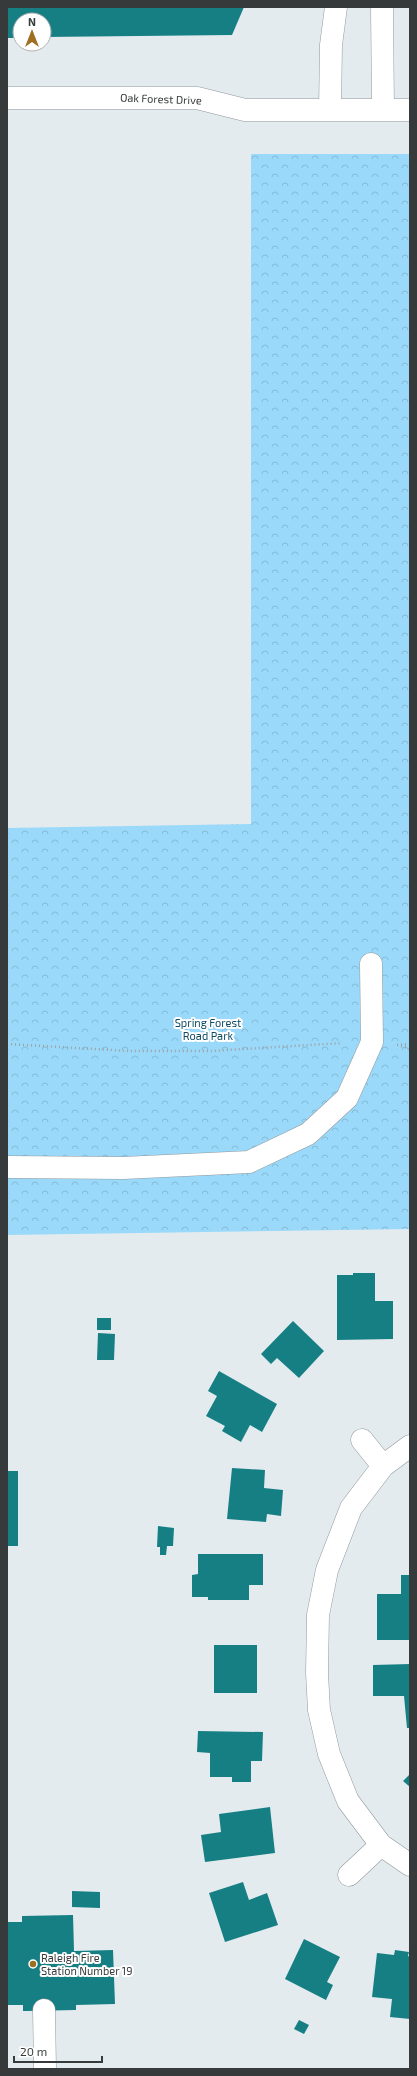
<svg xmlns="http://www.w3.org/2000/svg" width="417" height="2076" viewBox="0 0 417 2076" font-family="'Exo 2',sans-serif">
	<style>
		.park { fill: url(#park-crowns) }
		.building { fill: #167f84 }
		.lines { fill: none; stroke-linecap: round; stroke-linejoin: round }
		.minor-casing { stroke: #92999d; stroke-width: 23 }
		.path { stroke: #9ba1a4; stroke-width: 2.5; stroke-dasharray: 1 3; stroke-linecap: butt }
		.minor { stroke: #fff; stroke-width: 22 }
		.poi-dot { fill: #9d7021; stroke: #fff; stroke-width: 1.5 }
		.labels { text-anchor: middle; stroke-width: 4; stroke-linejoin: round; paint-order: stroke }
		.street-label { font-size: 11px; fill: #373a3b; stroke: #fff }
		.park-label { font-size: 11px; fill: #0e4a62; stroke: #fff }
		.poi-label { font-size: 11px; fill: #373a3b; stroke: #fff; text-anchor: start }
	</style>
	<defs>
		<pattern id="park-crowns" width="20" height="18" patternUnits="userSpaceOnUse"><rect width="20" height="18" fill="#9ad9f9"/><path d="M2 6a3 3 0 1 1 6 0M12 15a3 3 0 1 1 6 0" fill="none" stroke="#85bbd6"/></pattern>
	</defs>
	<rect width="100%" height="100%" fill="#e3ebef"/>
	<path class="park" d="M251,154H410V1229L7,1235V828L251,824Z"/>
	<path class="building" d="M7,7H244L232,35L44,37V20H20V38H7Z
		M353,1273H375V1301H393V1339L337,1340V1275H353Z
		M97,1318H111V1330H97Z
		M293,1321L324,1351L299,1378L277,1358L271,1364L261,1354Z
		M98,1333L115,1334L114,1360H97Z
		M219,1371L277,1404L262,1432L250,1425L241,1442L222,1431L225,1426L206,1416L217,1396L208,1391Z
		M232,1468L265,1470L264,1488L283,1490L281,1516L267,1514L266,1522L227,1519Z
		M7,1471H18V1546H7Z
		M158,1526L174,1528L173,1546H167L166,1555H160V1547H157Z
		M198,1554H263V1585H249V1600H208V1597H192V1575L198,1574Z
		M401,1575H410V1640H377V1594H401Z
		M214,1645H257V1693H214Z
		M410,1664V1728H407L404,1696H373V1665Z
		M198,1731L263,1732L262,1761H251V1782H232V1777H210V1753L197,1752Z
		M410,1774V1787L403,1781Z
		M270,1807L275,1853L205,1862L201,1835L221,1832L219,1814Z
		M243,1882L249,1900L267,1893L278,1925L225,1942L209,1893Z
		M72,1891L100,1892V1908L72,1907Z
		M73,1915L74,1951L113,1950L115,2004L76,2005V2010L27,2011H23V2005H7V1922H22V1916Z
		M304,1939L340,1957L327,1982L333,1985L326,2000L285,1979Z
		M395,1950L409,1952L408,1956L410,1957V2019L390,2017L392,1999L372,1997L377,1953L394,1955Z
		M299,2020L309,2025L304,2034L294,2029Z"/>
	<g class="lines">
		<g class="minor-casing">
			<path id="minor" d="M382,7L383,110
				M7,98H197L245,110H410
				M330,110L331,45L336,7
				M7,1167L123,1168L249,1162L308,1134L347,1098L372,1042L371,964
				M362,1440L383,1466
				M410,1446L383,1466L351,1508L327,1570L318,1615L317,1673L319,1710L329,1754L348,1801L381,1845L410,1865
				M349,1875L381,1845
				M44,2010L45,2069"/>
		</g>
		<path class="path" d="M7,1044L129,1051H211L342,1043
			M397,1045L410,1044
			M401,1046L410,1049"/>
		<use href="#minor" class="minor"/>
	</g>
	<circle class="poi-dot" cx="33" cy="1964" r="4"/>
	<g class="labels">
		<g class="street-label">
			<text transform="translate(161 99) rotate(2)" y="4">Oak Forest Drive</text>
		</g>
		<g class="park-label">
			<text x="208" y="1027">Spring Forest<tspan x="208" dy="13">Road Park</tspan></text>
		</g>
		<g class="poi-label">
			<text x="41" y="1962">Raleigh Fire<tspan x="41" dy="13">Station Number 19</tspan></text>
		</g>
	</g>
	<rect width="417" height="2076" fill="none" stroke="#373a3b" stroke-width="16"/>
	<g transform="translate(32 32)"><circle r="19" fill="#ffffff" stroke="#afb0b1"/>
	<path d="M0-3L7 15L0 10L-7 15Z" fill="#9d7021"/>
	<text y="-6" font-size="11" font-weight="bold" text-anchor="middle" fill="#373a3b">N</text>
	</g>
	<path d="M14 2056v6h88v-6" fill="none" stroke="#373a3b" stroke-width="2"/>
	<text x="20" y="2056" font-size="12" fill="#373a3b" stroke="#ffffff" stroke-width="3" paint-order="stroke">20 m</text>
</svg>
